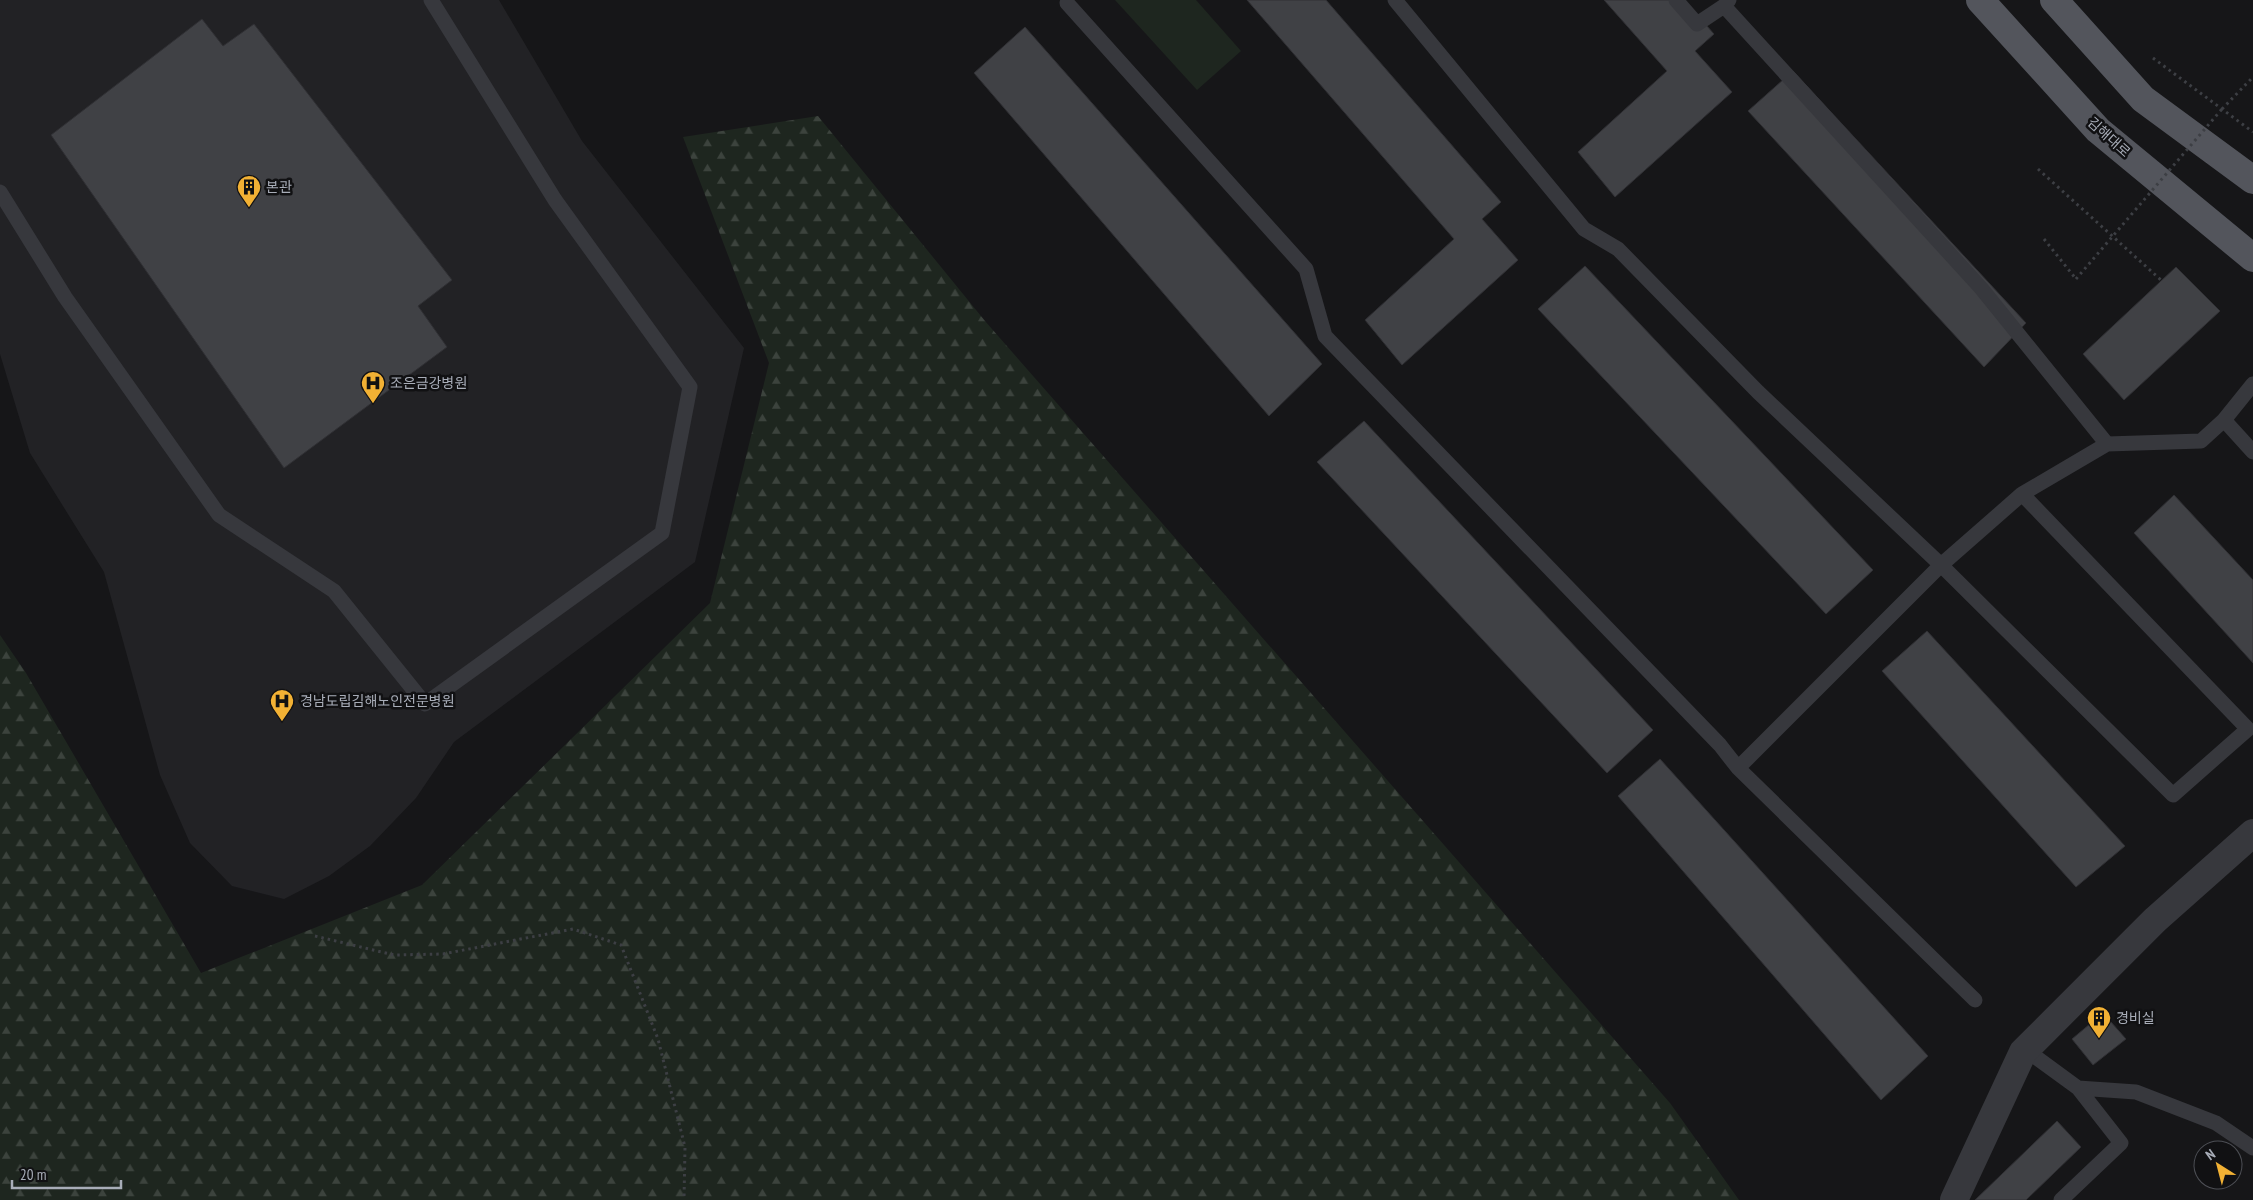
<svg xmlns="http://www.w3.org/2000/svg" width="2253" height="1200" viewBox="0 0 2253 1200" font-family="'PT Sans Narrow','Noto Sans KR',sans-serif">
	<style>
		.built { fill: #222225 }
		.forest { fill: url(#forest-firs) }
		.green { fill: #1e261f }
		.building { fill: #404145; stroke: #303034 }
		.lines { fill: none; stroke-linecap: round; stroke-linejoin: round }
		.path { stroke: #3d3f44; stroke-width: 3; stroke-dasharray: 2.5 4; stroke-linecap: butt }
		.service { stroke: #37383d; stroke-width: 15 }
		.minor { stroke: #37383d; stroke-width: 28 }
		.primary { stroke: #53555c; stroke-width: 28 }
		.path-bridge { stroke: #3d3f44; stroke-width: 3; stroke-dasharray: 2.5 4; stroke-linecap: butt }
		.labels { text-anchor: middle; stroke-width: 5; stroke-linejoin: round; paint-order: stroke }
		.street-label { font-size: 14px; fill: #a8adb8; stroke: #111113 }
		.poi-label { font-size: 14px; fill: #a8adb8; stroke: #111113; text-anchor: start }
	</style>
	<defs>
		<pattern id="forest-firs" width="22" height="20" patternUnits="userSpaceOnUse" patternTransform="scale(1.25)"><rect width="22" height="20" fill="#1e261f"/><path d="M5 1l3.5 6h-7zM16 11l3.5 6h-7z" fill="#3c433d"/></pattern>
	</defs>
	<rect width="100%" height="100%" fill="#161618"/>
	<path class="built" d="M0,0H499L582,141L744,348L695,562L454,742L416,798L370,846L329,876L284,899L232,886L190,843L160,775L104,572L30,453L0,354Z"/>
	<path class="forest" d="M818,116L985,321L1670,1103L1739,1200H0V635L26,673L201,973L422,885L710,603L769,363L683,137Z"/>
	<path class="green" d="M1115,0H1196L1241,51L1197,90Z"/>
	<path class="building" d="M1247,0H1326L1501,202L1482,219L1518,260L1402,365L1365,320L1454,239Z
		M1604,0H1684L1714,34L1695,51L1732,92L1615,197L1578,152L1667,71Z
		M202,19L223,46L254,24L452,280L418,306L447,347L284,468L51,135Z
		M1025,27L1322,364L1269,416L974,73Z
		M1793,71L2026,323L1984,367L1748,111Z
		M1585,266L1873,570L1826,614L1538,309Z
		M2176,267L2220,311L2124,400L2083,354Z
		M1364,421L1653,730L1607,773L1317,462Z
		M2174,495L2253,580V663L2134,533Z
		M1927,631L2125,846L2076,887L1882,671Z
		M1660,759L1928,1056L1881,1100L1618,796Z
		M2103,1013L2126,1039L2093,1065L2072,1039Z
		M2057,1121L2081,1147L2026,1200H1975Z"/>
	<g class="lines">
		<path class="path" d="M2153,58L2253,132
			M2222,109L2253,77
			M2038,169L2161,280
			M2044,239L2076,279
			M315,936L394,955L443,954L573,929L621,945L658,1039L685,1147L684,1200"/>
		<path class="service" d="M1395,0L1584,229L1618,249L1758,392L1941,565L2173,795L2248,729L2022,494
			M1676,0L1697,24L1724,6L1729,0
			M1067,3L1306,269L1325,336L1720,745L1738,768L1975,1000
			M1724,6L1981,288L2107,444
			M0,192L65,297L219,515L334,591L425,704L662,533L690,387L555,200L431,0
			M2224,420L2253,452
			M1738,768L1941,565L2022,494L2107,444L2201,441L2224,420L2253,384
			M2026,1050L2078,1088L2121,1143L2061,1200
			M2078,1088L2136,1092L2216,1123L2253,1148"/>
		<path class="minor" d="M1954,1200L2023,1052L2155,920L2253,833"/>
		<path class="primary" d="M1980,0L2098,130L2253,258
			M2054,0L2143,99L2253,180"/>
		<path class="path-bridge" d="M2076,279L2222,109"/>
	</g>
	<defs>
		<g id="building-pin" transform="scale(1.25)"><path d="M0 17L-7.5 6A9.5 9.5 0 1 1 7.5 6Z" fill="#f2b134" stroke="#111113"/><path d="M-4-6H4V6H1V3H-1V6H-4ZM-2.5-4.3h1.7v1.8h-1.7ZM.8-4.3h1.7v1.8H.8ZM-2.5-1h1.7V.8h-1.7ZM.8-1h1.7V.8H.8Z" fill="#111"/></g>
		<g id="hospital-pin" transform="scale(1.25)"><path d="M0 17L-7.5 6A9.5 9.5 0 1 1 7.5 6Z" fill="#f2b134" stroke="#111113"/><path d="M-5-5h3v3.5h4V-5h3V5h-3V1.5h-4V5h-3Z" fill="#111"/></g>
	</defs>
	<g fill-rule="evenodd">
		<use href="#building-pin" x="249" y="187"/>
		<use href="#hospital-pin" x="373" y="383"/>
		<use href="#hospital-pin" x="282" y="701"/>
		<use href="#building-pin" x="2099" y="1018"/>
	</g>
	<g class="labels">
		<g class="street-label">
			<text transform="translate(2109 137) rotate(42)" y="5">김해대로</text>
		</g>
		<g class="poi-label">
			<text x="266" y="192">본관</text>
			<text x="390" y="388">조은금강병원</text>
			<text x="300" y="706">경남도립김해노인전문병원</text>
			<text x="2116" y="1023">경비실</text>
		</g>
	</g>
	<g transform="translate(2218 1165) rotate(324)"><circle r="24" fill="#111113" stroke="#4d4f55"/>
	<path d="M0-4L9 19L0 12L-9 19Z" fill="#f2b134"/>
	<text y="-8" font-size="14" font-weight="bold" text-anchor="middle" fill="#a8adb8">N</text>
	</g>
	<path d="M12 1180v8h109v-8" fill="none" stroke="#a8adb8" stroke-width="2.5"/>
	<text x="20" y="1180" font-size="15" fill="#a8adb8" stroke="#111113" stroke-width="4" paint-order="stroke">20 m</text>
</svg>
